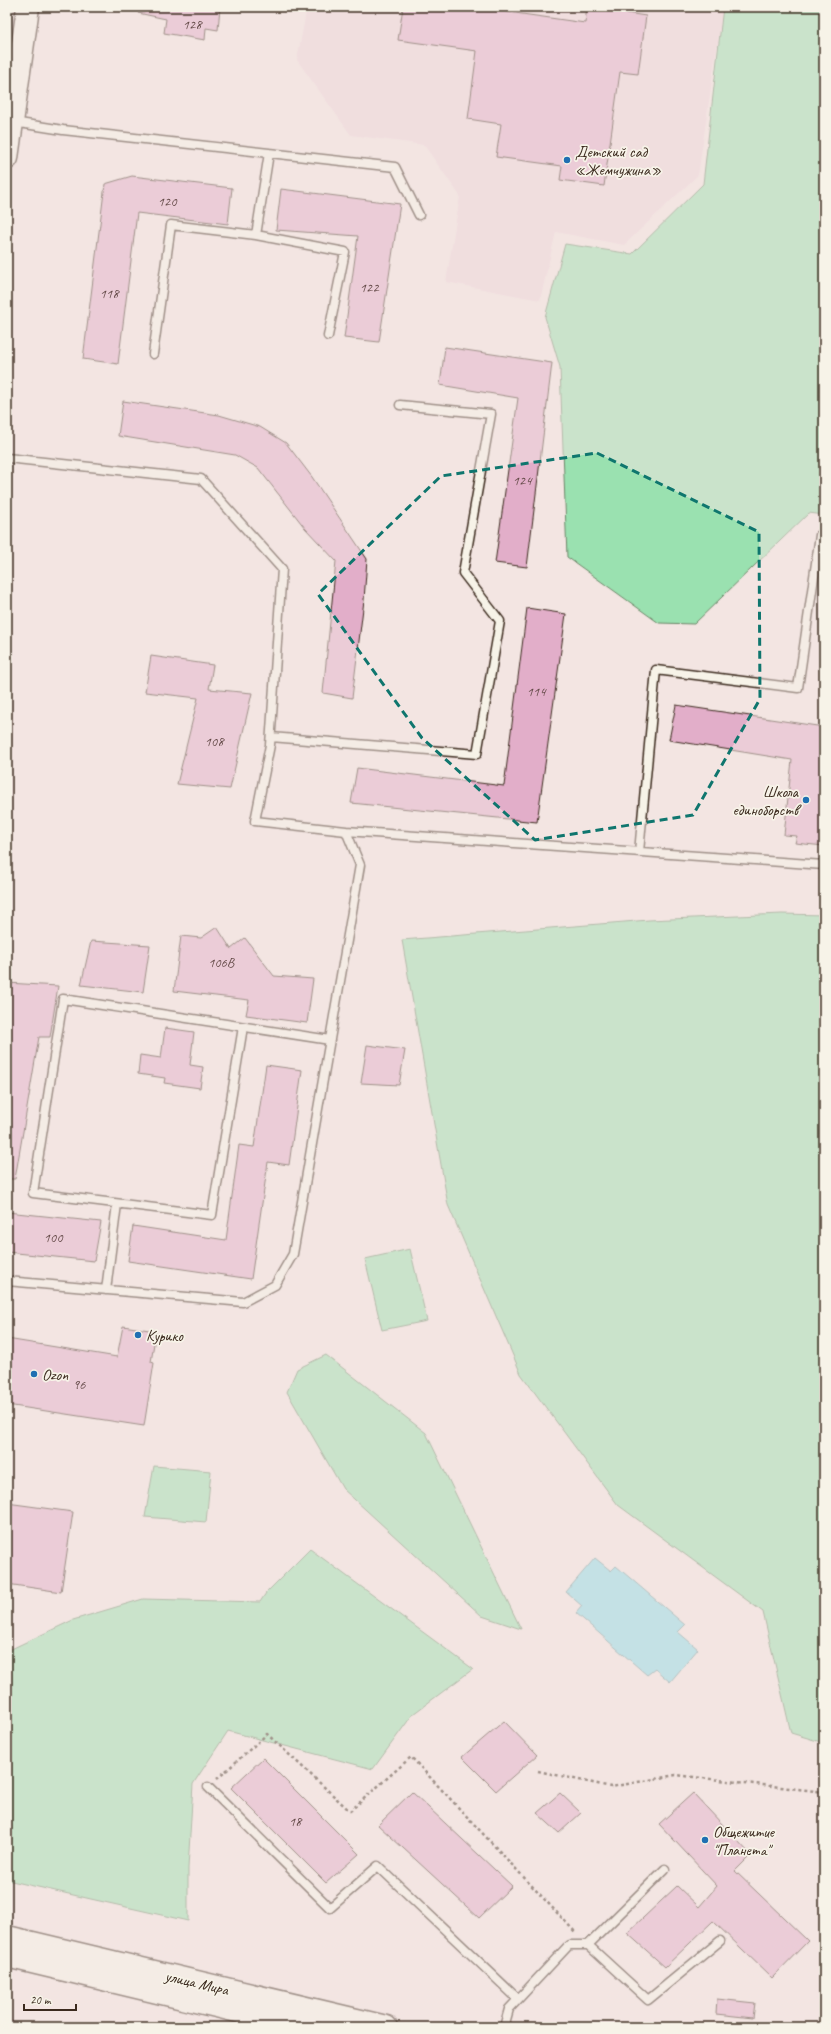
<svg xmlns="http://www.w3.org/2000/svg" width="831" height="2034" viewBox="0 0 831 2034" font-family="Caveat,sans-serif">
	<style>
		.built { fill: #eed4da }
		.green { fill: #9ae1b0; stroke: #6a8667 }
		.water { fill: #8ddce9; stroke: #6c9598 }
		.building { fill: #e2aec9; stroke: #3b2a1e }
		.lines { fill: none; stroke-linecap: round; stroke-linejoin: round }
		.lane-casing { stroke: #3b2a1e; stroke-width: 11 }
		.secondary-casing { stroke: #3b2a1e; stroke-width: 25 }
		.path { stroke: #3b2a1e; stroke-width: 2.5; stroke-dasharray: 3 3; stroke-linecap: butt }
		.lane { stroke: #f7f3e8; stroke-width: 8 }
		.secondary { stroke: #f7f3e8; stroke-width: 22 }
		.marked { fill: none; stroke: #0f766e; stroke-width: 3; stroke-dasharray: 8 5; stroke-linejoin: round }
		.poi-dot { fill: #1f6fb2; stroke: #f7f3e8; stroke-width: 1.5 }
		.labels { text-anchor: middle; stroke-width: 3.5; stroke-linejoin: round; paint-order: stroke }
		.number-label { font-size: 14px; fill: #654b49 }
		.poi-label { font-size: 16px; fill: #3b2a1e; stroke: #f7f3e8; text-anchor: start }
		.street-label { font-size: 16px; fill: #3b2a1e; stroke: #f7f3e8 }
	</style>
	<rect width="100%" height="100%" fill="#f3e5e2"/>
	<filter id="ink" filterUnits="userSpaceOnUse"><feTurbulence type="fractalNoise" baseFrequency=".025" numOctaves="2"/><feDisplacementMap in="SourceGraphic" scale="8" xChannelSelector="R" yChannelSelector="G"/><feConvolveMatrix kernelMatrix="1 2 1 2 8 2 1 2 1" color-interpolation-filters="sRGB"/></filter>
	<g filter="url(#ink)">
		<path class="built" d="M307,7H723L698,175L624,245L556,232L540,300L446,282L460,196L424,145L351,135L297,60Z"/>
		<path class="green" d="M723,7H824V515L809,513L694,624L659,623L567,557L560,367L545,317L565,244L632,254L703,184Z
			M782,914L824,915V1743L791,1733L763,1612L618,1505L521,1374L448,1205L402,940L649,920Z
			M410,1249L427,1321L382,1330L365,1259Z
			M326,1355L426,1433L521,1629L482,1616L343,1489L287,1392L297,1369Z
			M154,1466L211,1471L206,1522L145,1517Z
			M310,1549L473,1669L413,1714L373,1769L228,1731L193,1784L188,1868V1921L7,1880V1651L73,1620L143,1599L260,1602L266,1593Z"/>
		<path class="water" d="M595,1558L611,1571L616,1566L685,1625L678,1632L698,1649L670,1682L655,1669L647,1675L576,1613L582,1606L566,1592Z"/>
		<path class="building" d="M139,7H220L218,30L206,28L205,40L164,33L166,19L138,13Z
			M403,7H473L585,23L587,7L646,16L638,74L620,72L604,186L560,180L562,166L496,157L501,124L468,119L477,51L398,40Z
			M132,176L232,188L228,224L137,213L118,364L83,359L105,184Z
			M281,189L400,204L379,342L344,338L358,236L276,230Z
			M445,347L552,363L527,567L495,563L518,398L440,385Z
			M123,401L219,415L260,427L286,443L312,477L367,559L364,600L352,698L323,693L336,561L305,528L258,468L235,455L118,436Z
			M527,608L566,614L537,822L351,803L357,768L504,786Z
			M151,656L213,665L209,689L252,693L230,789L177,784L198,698L145,692Z
			M676,705L824,727V846L795,843L797,836L784,835L792,760L669,740Z
			M217,927L231,949L245,938L274,976L313,979L307,1023L246,1015L249,1000L174,991L181,936L201,938Z
			M91,941L150,945L143,992L81,985Z
			M7,983L58,986L50,1037H39L15,1179H7Z
			M165,1028L194,1032L190,1065L203,1067L200,1088L164,1083L165,1078L138,1074L140,1055L161,1058Z
			M367,1045L405,1050L399,1085L361,1083Z
			M266,1065L302,1070L289,1165L268,1162L251,1279L128,1261L133,1226L226,1240L239,1145L254,1147Z
			M7,1212L101,1222L94,1261L7,1252Z
			M123,1326L156,1331L151,1362L154,1363L144,1426L7,1405V1339L117,1357Z
			M7,1503L73,1512L61,1592L7,1584Z
			M504,1721L537,1755L496,1791L462,1757Z
			M263,1758L359,1854L326,1883L231,1788Z
			M412,1792L512,1886L479,1918L378,1825Z
			M560,1793L581,1813L559,1833L537,1813Z
			M693,1793L751,1855L735,1871L808,1941L772,1978L713,1921L665,1967L627,1933L677,1886L699,1907L717,1886L659,1824Z
			M717,1999L755,2003L753,2018L716,2014Z"/>
		<g class="lines">
			<g class="lane-casing">
				<path id="lane" d="M13,122L63,130L395,167L419,215
					M269,153L256,235L345,252L328,336
					M153,354L171,225L256,235
					M7,458L201,479L282,569L270,745L255,821L346,831L360,865L293,1254L275,1285L243,1302L7,1281
					M271,737L477,754L500,621L463,573L491,414L400,405
					M346,831L824,865
					M639,852L656,670L798,688L820,535H824
					M243,1027L212,1215L33,1193L63,999L330,1040
					M106,1290L117,1204
					M208,1787L330,1908L378,1866L518,1999
					M588,1945L648,2000L720,1941
					M504,2027L509,2009L569,1945H588L665,1869"/>
			</g>
			<g class="secondary-casing">
				<path id="secondary" d="M7,158L28,7
					M7,1937L386,2027
					M7,1956L304,2027"/>
			</g>
			<path class="path" d="M538,1771L611,1787L676,1775L824,1792
				M217,1779L267,1734L350,1811L411,1757L576,1933"/>
			<use href="#lane" class="lane"/>
			<use href="#secondary" class="secondary"/>
		</g>
	</g>
	<path d="M0 0H831V2034H0ZM597,453L759,532L760,699L693,815L535,840L422,738L318,594L441,476Z" fill="#f3e5e2" fill-opacity=".55" fill-rule="evenodd"/>
	<path class="marked" d="M597,453L759,532L760,699L693,815L535,840L422,738L318,594L441,476Z"/>
	<g class="poi-dot">
		<circle cx="567" cy="160" r="4"/>
		<circle cx="806" cy="800" r="4"/>
		<circle cx="138" cy="1335" r="4"/>
		<circle cx="34" cy="1374" r="4"/>
		<circle cx="705" cy="1840" r="4"/>
	</g>
	<g class="labels">
		<g class="number-label">
			<text x="192" y="29">128</text>
			<text x="167" y="206">120</text>
			<text x="369" y="292">122</text>
			<text x="109" y="298">118</text>
			<text x="522" y="485">124</text>
			<text x="536" y="696">114</text>
			<text x="214" y="746">108</text>
			<text x="221" y="967">106В</text>
			<text x="53" y="1242">100</text>
			<text x="79" y="1389">96</text>
			<text x="295" y="1826">18</text>
		</g>
		<g class="poi-label">
			<text x="575" y="157">Детский сад<tspan x="575" dy="18">«Жемчужина»</tspan></text>
			<text x="798" y="797" text-anchor="end">Школа<tspan x="798" dy="18">единоборств</tspan></text>
			<text x="146" y="1341">Курико</text>
			<text x="42" y="1380">Ozon</text>
			<text x="713" y="1837">Общежитие<tspan x="713" dy="18">"Планета"</tspan></text>
		</g>
		<g class="street-label">
			<text transform="translate(197 1982) rotate(13)" y="6">улица Мира</text>
		</g>
	</g>
	<rect width="831" height="2034" fill="none" stroke="#f7f3e8" stroke-width="24"/>
	<rect x="12" y="12" width="807" height="2010" fill="none" stroke="#3b2a1e" stroke-width="1.5" filter="url(#ink)"/>
	<path d="M24 2004v6h52v-6" fill="none" stroke="#3b2a1e" stroke-width="2"/>
	<text x="30" y="2004" font-size="12" fill="#3b2a1e" stroke="#f7f3e8" stroke-width="3" paint-order="stroke">20 m</text>
</svg>
